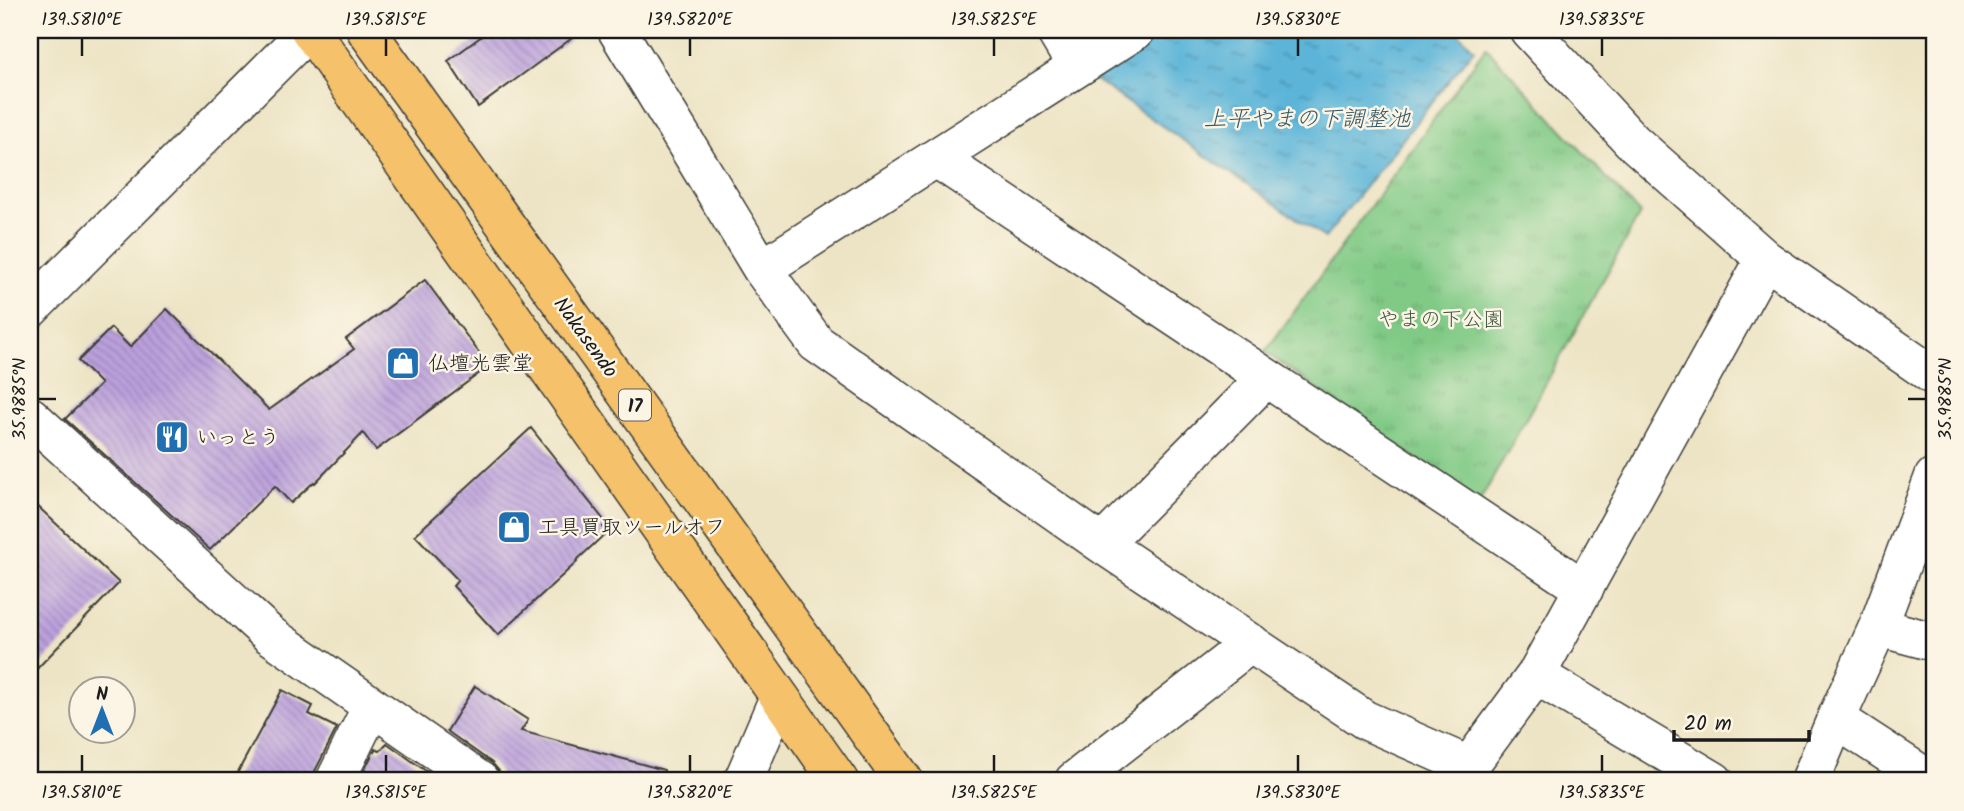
<svg xmlns="http://www.w3.org/2000/svg" width="1964" height="811" viewBox="0 0 1964 811" font-family="Kalam,'Klee One',sans-serif">
	<style>
		.park { fill: url(#park-tufts); stroke: #4e7351; stroke-width: 2 }
		.water { fill: url(#water-ripples); stroke: #3c687a; stroke-width: 2 }
		.building { fill: url(#building-back-hatch) }
		.lines { fill: none; stroke-linecap: round; stroke-linejoin: round }
		.minor-casing { stroke: #3b3a35; stroke-width: 41 }
		.highway-casing { stroke: #3b3a35; stroke-width: 41 }
		.minor { stroke: #fff; stroke-width: 38 }
		.highway { stroke: #f5c16b; stroke-width: 38 }
		.ticks { fill: none; stroke: #1c1c1c; stroke-width: 2.5 }
		.labels { text-anchor: middle; stroke-width: 5; stroke-linejoin: round; paint-order: stroke }
		.shield { fill: #fcf5e5; stroke: #5f5d58; stroke-width: 2 }
		.shield-label { font-size: 19px; font-weight: bold; fill: #1c1c1c }
		.park-label { font-size: 21px; fill: #3f5941; stroke: #fcf5e5 }
		.street-label { font-size: 21px; fill: #1c1c1c; stroke: #fcf5e5 }
		.poi-label { font-size: 21px; fill: #1c1c1c; stroke: #fcf5e5; text-anchor: start }
		.water-label { font-size: 23px; font-style: italic; fill: #355968; stroke: #fcf5e5 }
		.neatline { fill: none; stroke: #1c1c1c; stroke-width: 2.5 }
		.ticks-label { font-size: 18px; text-anchor: middle; fill: #1c1c1c }
	</style>
	<defs>
		<pattern id="park-tufts" width="24" height="20" patternUnits="userSpaceOnUse" patternTransform="scale(1.75)"><rect width="24" height="20" fill="#81ca86"/><path d="M3 7l-1-3M5 7V3M7 7l1-3M15 17l-1-3M17 17v-4M19 17l1-3" fill="none" stroke="#6fad73"/></pattern>
		<pattern id="water-ripples" width="26" height="14" patternUnits="userSpaceOnUse" patternTransform="scale(1.75)"><rect width="26" height="14" fill="#5bb5d9"/><path d="M2 4q2-2 4 0t4 0M15 11q2-2 4 0t4 0" fill="none" stroke="#4a92af"/></pattern>
		<pattern id="building-back-hatch" width="6" height="6" patternUnits="userSpaceOnUse" patternTransform="scale(1.75)"><rect width="6" height="6" fill="#bba0dd"/><path d="M-1 5l2 2M0 0l6 6M5-1l2 2" fill="none" stroke="#9782b2"/></pattern>
	</defs>
	<rect width="100%" height="100%" fill="#fcf5e5"/>
	<filter id="ink" filterUnits="userSpaceOnUse"><feTurbulence type="fractalNoise" baseFrequency=".0143" numOctaves="2"/><feDisplacementMap in="SourceGraphic" scale="14" xChannelSelector="R" yChannelSelector="G"/><feConvolveMatrix kernelMatrix="1 2 1 2 8 2 1 2 1" color-interpolation-filters="sRGB"/></filter>
	<filter id="wash" filterUnits="userSpaceOnUse"><feTurbulence type="fractalNoise" baseFrequency=".00686" numOctaves="4" result="noise"/><feDisplacementMap in="SourceGraphic" scale="28" xChannelSelector="R" yChannelSelector="G"/><feGaussianBlur stdDeviation="1.57" result="paint"/><feColorMatrix in="noise" values="0 0 0 0 0 0 0 0 0 0 0 0 0 0 0 0 0 1.4 0 .05"/><feComposite in="paint" operator="in"/></filter>
	<g filter="url(#wash)">
		<rect width="100%" height="100%" fill="#ede4c5"/>
		<path class="park" d="M1486,47L1640,214L1479,503L1265,352Z"/>
		<path class="water" d="M1167,30H1455L1474,49L1325,238L1091,77Z"/>
		<g id="blocks">
			<path class="building" d="M490,30H583L478,107L448,61Z
				M425,280L489,366L376,450L363,433L315,483L314,482L291,503L275,486L210,550L65,419L101,384L78,361L111,328L130,347L167,309L269,410L354,349L346,339Z
				M531,428L607,524L603,527L607,532L576,561L577,562L498,635L453,586L458,580L415,535Z
				M30,499L119,583L30,676Z
				M475,686L528,720L521,731L664,770L663,781H502L499,771L492,763L447,731Z
				M282,690L313,706L309,714L337,728L315,771L313,781H233Z
				M387,743L423,769L442,781H359L375,749L380,751Z"/>
		</g>
	</g>
	<g filter="url(#ink)">
		<use href="#blocks" fill-opacity="0" stroke="#3b3a35" stroke-width="2"/>
		<g class="lines">
			<g class="minor-casing">
				<path id="minor" d="M617,30L762,269L816,343L1102,544L1365,720L1469,766L1536,675L1765,259
					M1055,30L1077,67
					M1529,30L1632,141L1765,259L1934,376
					M936,158L1584,589
					M762,269L1136,30
					M30,309L309,30
					M30,416L270,635L480,781
					M1102,544L1266,378
					M1878,627L1934,642
					M1536,675L1714,781
					M1836,719L1931,781
					M335,781L372,706
					M743,781L779,697
					M1074,781L1251,643
					M1810,781L1836,719L1878,627L1934,477"/>
			</g>
			<g class="highway-casing">
				<path id="highway" d="M310,30L839,781
					M366,30L904,781"/>
			</g>
			<use href="#minor" class="minor"/>
			<use href="#highway" class="highway"/>
		</g>
	</g>
	<path class="ticks" d="M82,38V56M386,38V56M690,38V56M994,38V56M1298,38V56M1602,38V56M38,399H56M1908,399H1926M82,755V772M386,755V772M690,755V772M994,755V772M1298,755V772M1602,755V772"/>
	<defs>
		<g id="shop-square" transform="scale(1.75)"><rect x="-9" y="-9" width="18" height="18" rx="4" fill="#1f6fb2" stroke="#fcf5e5"/><path d="M-5-2.5h2.3a2.7 3.5 0 0 1 5.4 0H5L5.5 6h-11ZM-1.5-2.5h3a1.5 2.3 0 0 0-3 0Z" fill="#fff"/></g>
		<g id="restaurant-square" transform="scale(1.75)"><rect x="-9" y="-9" width="18" height="18" rx="4" fill="#1f6fb2" stroke="#fcf5e5"/><path d="M-5-6h1v4h1v-4h1v4h1v-4h1v5L-1.5 .5V6h-2V.5L-5-1ZM5-6V6H3V1.5H1.5Q1.5-4 5-6Z" fill="#fff"/></g>
	</defs>
	<g fill-rule="evenodd">
		<use href="#shop-square" x="403" y="363"/>
		<use href="#restaurant-square" x="172" y="437"/>
		<use href="#shop-square" x="514" y="527"/>
	</g>
	<g class="labels">
		<rect class="shield" x="619" y="389.5" width="32" height="31" rx="5"/>
		<g class="shield-label">
			<text x="635" y="412">17</text>
		</g>
		<g class="park-label">
			<text x="1441" y="326">やまの下公園</text>
		</g>
		<g class="street-label">
			<text transform="translate(586 337) rotate(54)" y="7">Nakasendo</text>
		</g>
		<g class="poi-label">
			<text x="428" y="370">仏壇光雲堂</text>
			<text x="196" y="444">いっとう</text>
			<text x="538" y="534">工具買取ツールオフ</text>
		</g>
		<g class="water-label">
			<text x="1307" y="126">上平やまの下調整池</text>
		</g>
	</g>
	<rect width="1964" height="811" fill="none" stroke="#fcf5e5" stroke-width="77"/>
	<g transform="translate(102 710)"><circle r="33" fill="#fcf5e5" stroke="#a29e95" stroke-width="2"/>
	<path d="M0-5L12 26L0 18L-12 26Z" fill="#1f6fb2"/>
	<text y="-10" font-size="19" font-weight="bold" text-anchor="middle" fill="#1c1c1c">N</text>
	</g>
	<path d="M1674 730v10h135v-10" fill="none" stroke="#1c1c1c" stroke-width="3.5"/>
	<text x="1684" y="730" font-size="21" fill="#1c1c1c" stroke="#fcf5e5" stroke-width="5" paint-order="stroke">20 m</text>
	<rect x="38" y="38" width="1888" height="734" class="neatline"/>
	<g class="ticks-label">
		<text x="82" y="25">139.5810°E</text>
		<text x="386" y="25">139.5815°E</text>
		<text x="690" y="25">139.5820°E</text>
		<text x="994" y="25">139.5825°E</text>
		<text x="1298" y="25">139.5830°E</text>
		<text x="1602" y="25">139.5835°E</text>
		<text transform="translate(19 399) rotate(-90)" y="6">35.9885°N</text>
		<text transform="translate(1945 399) rotate(-90)" y="6">35.9885°N</text>
		<text x="82" y="798">139.5810°E</text>
		<text x="386" y="798">139.5815°E</text>
		<text x="690" y="798">139.5820°E</text>
		<text x="994" y="798">139.5825°E</text>
		<text x="1298" y="798">139.5830°E</text>
		<text x="1602" y="798">139.5835°E</text>
	</g>
</svg>
